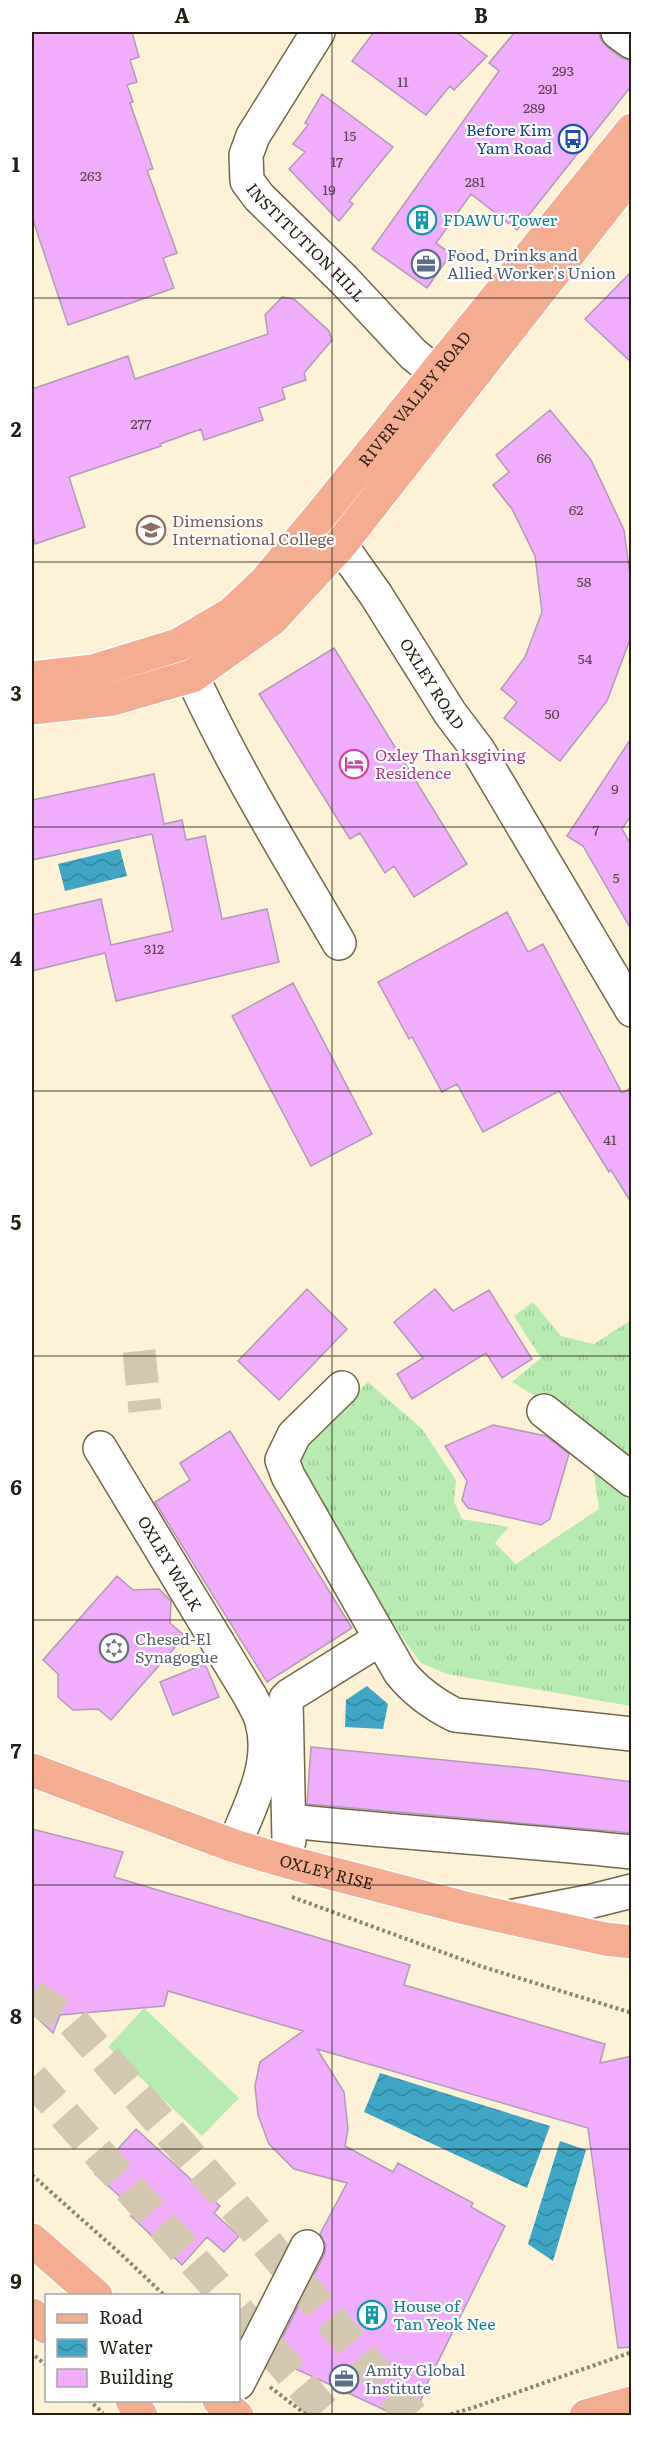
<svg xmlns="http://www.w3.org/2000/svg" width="663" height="2447" viewBox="0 0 663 2447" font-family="Literata,serif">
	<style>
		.grass { fill: url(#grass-tufts) }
		.pitch { fill: #b7ecb0 }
		.water { fill: url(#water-waves) }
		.building { fill: #f0adfd; stroke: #b29ab6; stroke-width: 1.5 }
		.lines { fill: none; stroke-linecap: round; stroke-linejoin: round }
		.minor-tunnel { stroke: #d3c8af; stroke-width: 33; stroke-dasharray: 33 16; stroke-linecap: butt }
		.highway-tunnel { stroke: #d3c8af; stroke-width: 33; stroke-dasharray: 33 16; stroke-linecap: butt }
		.minor-casing { stroke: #746749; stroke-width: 36 }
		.major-casing { stroke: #fff; stroke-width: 36 }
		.path { stroke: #8d8470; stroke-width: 4; stroke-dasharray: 3 3; stroke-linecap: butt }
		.minor { stroke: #fff; stroke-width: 33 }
		.major { stroke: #f5ad8f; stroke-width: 33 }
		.grid { fill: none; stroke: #252013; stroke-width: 1.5; stroke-opacity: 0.55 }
		.labels { text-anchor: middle; stroke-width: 4.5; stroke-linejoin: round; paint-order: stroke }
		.number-label { font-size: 14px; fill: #58434e }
		.transit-label { font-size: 16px; fill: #164399; stroke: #fff; text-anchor: end }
		.culture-label { font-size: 16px; fill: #0d838f; stroke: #fff; text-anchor: start }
		.street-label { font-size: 16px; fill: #252013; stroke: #fff }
		.service-label { font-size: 16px; fill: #4e5e75; stroke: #fff; text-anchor: start }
		.education-label { font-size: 16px; fill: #785e54; stroke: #fff; text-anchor: start }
		.hotel-label { font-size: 16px; fill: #b23c85; stroke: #fff; text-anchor: start }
		.worship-label { font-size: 16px; fill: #5b616d; stroke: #fff; text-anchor: start }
		.neatline { fill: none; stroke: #252013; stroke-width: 2 }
		.grid-label { font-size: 20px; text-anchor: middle; font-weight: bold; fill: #252013 }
	</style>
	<defs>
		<pattern id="grass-tufts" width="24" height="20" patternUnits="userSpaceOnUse" patternTransform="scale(1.5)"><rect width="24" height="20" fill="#b7ecb0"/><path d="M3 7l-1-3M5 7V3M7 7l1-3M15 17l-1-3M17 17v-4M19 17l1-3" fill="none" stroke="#9dca96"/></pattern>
		<pattern id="water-waves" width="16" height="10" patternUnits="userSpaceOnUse" patternTransform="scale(1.5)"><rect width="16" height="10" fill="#3fa6c5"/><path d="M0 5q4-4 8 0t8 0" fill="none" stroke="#35879f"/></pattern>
	</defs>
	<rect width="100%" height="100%" fill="#fef2d6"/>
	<path class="grass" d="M533,1302L561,1336L594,1344L631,1320V1463L598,1434L512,1382L541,1358L514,1316Z
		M368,1382L422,1429L456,1480L454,1502L462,1519L509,1527L495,1543L516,1564L599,1509L592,1460L631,1493V1706L447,1674L421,1663L409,1647L388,1617L296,1460L304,1441Z"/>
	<path class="pitch" d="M144,2008L239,2098L202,2136L108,2047Z"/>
	<path class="water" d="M120,849L127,876L65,891L58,864Z
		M367,1686L388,1704L383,1729L345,1727L346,1700Z
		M380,2073L550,2126L527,2188L364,2112Z
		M560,2141L586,2150L553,2261L528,2244Z"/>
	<path class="building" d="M32,32H132L139,57L130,60L137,82L127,85L133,102L130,103L153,169L147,170L177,253L163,258L174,288L68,325L32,217Z
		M374,32H456L487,56L454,90L450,86L426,115L352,61Z
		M515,32H599L601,40L607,47L622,58L632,61V85L517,230L471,194L436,243L451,254L427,288L372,249L499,71L489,63Z
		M322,94L393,147L349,201L353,204L339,221L289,169L305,152L293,144L308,125L305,123Z
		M632,271V363L585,319Z
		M282,297L294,299L329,331L332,340L304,373L306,380L282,388L285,399L259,408L263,420L204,440L201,429L160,444L161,446L69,477L85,527L35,544L32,532V389L128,356L135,379L268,334L265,315Z
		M550,410L591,460L624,530L632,590V634L607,701L560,761L504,718L517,702L501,689L525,657L542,612L535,556L512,509L493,485L509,472L496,455Z
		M334,648L467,864L414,897L394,866L385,873L360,833L350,839L259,694Z
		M632,737V814L622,829L632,846V931L583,846L567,836Z
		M154,774L164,824L182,820L186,840L205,836L222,919L267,909L279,962L116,1001L105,953L32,971V915L101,899L111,945L173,931L152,834L32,860V800Z
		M507,912L528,952L543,944L622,1093L632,1087V1204L611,1170L609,1172L559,1091L483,1132L457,1084L442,1092L412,1037L409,1039L378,982Z
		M293,983L372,1134L311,1166L232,1016Z
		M307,1289L347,1329L279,1400L238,1361Z
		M435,1289L453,1311L489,1290L532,1359L502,1378L486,1353L412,1399L397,1374L423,1358L394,1322Z
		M493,1425L546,1436L569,1454L550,1519L541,1525L468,1508L462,1500L467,1481L445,1446Z
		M230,1431L352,1628L267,1682L155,1502L190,1480L180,1463Z
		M117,1576L133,1590L159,1589L171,1601L170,1623L185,1636L111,1720L98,1709L73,1710L58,1697V1674L43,1660Z
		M205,1664L219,1697L173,1715L160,1682Z
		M311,1747L536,1769L632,1782V1833L307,1804Z
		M32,1829L123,1852L114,1877L410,1965L404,1985L605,2044L600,2063L632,2056V2347L618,2348L588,2128L317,2049L344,2092L348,2129L345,2146L393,2172L398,2163L473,2203L471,2207L505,2226L425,2388L418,2410L389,2412L272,2358L324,2255L326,2245L320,2234L347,2183L294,2169L269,2144L258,2115L255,2086L260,2062L303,2031L168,1991L164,2006L60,2015L53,2033L32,2013Z
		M136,2129L220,2206L214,2213L239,2236L224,2252L207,2237L182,2265L131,2216L136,2211L95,2174Z"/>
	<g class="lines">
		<path class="minor-tunnel" d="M139,1351L145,1411"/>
		<path class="highway-tunnel" d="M32,1996L73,2022L263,2239L412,2416
			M32,2078L225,2296
			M238,2311L328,2416"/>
		<g class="minor-casing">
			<g id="minor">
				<path id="s1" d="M318,32L253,136L246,155L247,181L259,197L344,280L413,354L457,390"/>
				<path d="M618,32L632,42"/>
				<path id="s2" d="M320,516L376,595L450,713L478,750L632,1010"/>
				<path d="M180,649C224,752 283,847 339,943"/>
				<path d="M342,1388L294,1435L282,1460L288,1476L400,1672C415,1691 433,1704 455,1715L632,1734"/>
				<path d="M544,1411L632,1480"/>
				<path id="s3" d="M100,1448L250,1696C254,1704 260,1713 262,1722C274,1765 249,1807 234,1846"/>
				<path d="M290,1821C404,1833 518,1840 632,1852"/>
				<path d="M289,1841L286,1699L290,1695L380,1639"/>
				<path d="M509,1917L588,1902L632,1891"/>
				<path d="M238,2383L307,2247"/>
			</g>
		</g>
		<g class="major-casing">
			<g id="major">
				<path id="s4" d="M32,678L93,671L178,645L231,614L265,582L320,516L632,130"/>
				<path d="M32,708L113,699L192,676L272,619L341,544L632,173"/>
				<path id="s5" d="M32,1770L234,1846L288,1862L469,1909L605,1939L632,1942"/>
				<path d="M32,2240L96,2296"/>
				<path d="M32,2315L46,2327"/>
				<path d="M132,2400L141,2416"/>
				<path d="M219,2400L237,2416"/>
				<path d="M586,2416L632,2403"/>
			</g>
		</g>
		<path class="path" d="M292,1897L480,1966L632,2013
			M32,2175L123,2256L165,2296
			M35,2356L46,2365
			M270,2387L308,2416
			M89,2400L103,2413
			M445,2416L475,2407L632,2352"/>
		<use href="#minor" class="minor"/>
		<use href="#major" class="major"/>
	</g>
	<path class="grid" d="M332,32V2416M32,298H632M32,562H632M32,827H632M32,1091H632M32,1356H632M32,1620H632M32,1885H632M32,2149H632"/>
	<defs>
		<g id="bus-ring" transform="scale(1.5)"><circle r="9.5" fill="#fff" stroke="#1a4fb4" stroke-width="1.5"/><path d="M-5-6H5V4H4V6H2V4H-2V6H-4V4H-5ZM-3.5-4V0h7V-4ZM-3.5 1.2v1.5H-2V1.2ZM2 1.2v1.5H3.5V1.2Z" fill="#1a4fb4"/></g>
		<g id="building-ring" transform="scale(1.5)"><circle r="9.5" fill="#fff" stroke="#0f9aa8" stroke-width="1.5"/><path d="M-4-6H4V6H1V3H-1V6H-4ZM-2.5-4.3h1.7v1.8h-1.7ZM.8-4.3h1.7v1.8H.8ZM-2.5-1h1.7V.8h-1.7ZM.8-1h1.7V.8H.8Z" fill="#0f9aa8"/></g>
		<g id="office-ring" transform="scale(1.5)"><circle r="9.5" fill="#fff" stroke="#5c6f8a" stroke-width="1.5"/><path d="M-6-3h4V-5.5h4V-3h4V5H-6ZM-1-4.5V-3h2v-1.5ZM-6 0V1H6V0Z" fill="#5c6f8a"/></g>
		<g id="university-ring" transform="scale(1.5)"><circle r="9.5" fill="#fff" stroke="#8d6e63" stroke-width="1.5"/><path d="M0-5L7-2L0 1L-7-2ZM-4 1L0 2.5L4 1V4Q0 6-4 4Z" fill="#8d6e63"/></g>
		<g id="hotel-ring" transform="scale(1.5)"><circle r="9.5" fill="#fff" stroke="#d1479c" stroke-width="1.5"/><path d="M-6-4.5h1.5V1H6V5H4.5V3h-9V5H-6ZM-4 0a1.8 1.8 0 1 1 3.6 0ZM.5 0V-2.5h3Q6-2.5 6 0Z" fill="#d1479c"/></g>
		<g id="synagogue-ring" transform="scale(1.5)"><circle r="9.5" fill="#fff" stroke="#6b7280" stroke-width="1.5"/><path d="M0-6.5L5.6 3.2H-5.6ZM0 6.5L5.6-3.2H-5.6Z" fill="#6b7280"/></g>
	</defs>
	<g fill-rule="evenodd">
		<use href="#bus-ring" x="573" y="139"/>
		<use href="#building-ring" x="422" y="220"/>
		<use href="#office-ring" x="426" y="264"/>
		<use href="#university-ring" x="151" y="530"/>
		<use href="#hotel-ring" x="354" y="764"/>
		<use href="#synagogue-ring" x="114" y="1648"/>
		<use href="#building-ring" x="372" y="2315"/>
		<use href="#office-ring" x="344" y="2379"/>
	</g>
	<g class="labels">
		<g class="number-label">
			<text x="563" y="76">293</text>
			<text x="403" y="87">11</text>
			<text x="548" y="94">291</text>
			<text x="534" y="113">289</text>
			<text x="350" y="141">15</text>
			<text x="337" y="167">17</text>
			<text x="91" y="181">263</text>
			<text x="475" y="187">281</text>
			<text x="329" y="195">19</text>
			<text x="141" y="429">277</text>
			<text x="544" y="463">66</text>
			<text x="576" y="515">62</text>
			<text x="584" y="587">58</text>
			<text x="585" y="664">54</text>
			<text x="552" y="719">50</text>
			<text x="615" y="794">9</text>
			<text x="596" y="835">7</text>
			<text x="616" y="883">5</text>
			<text x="154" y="954">312</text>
			<text x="610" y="1145">41</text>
		</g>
		<g class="transit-label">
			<text x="552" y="136">Before Kim<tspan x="552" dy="18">Yam Road</tspan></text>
		</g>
		<g class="culture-label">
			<text x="443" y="226">FDAWU Tower</text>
			<text x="393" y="2312">House of<tspan x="393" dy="18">Tan Yeok Nee</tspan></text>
		</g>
		<g class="street-label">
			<text dy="6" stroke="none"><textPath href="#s1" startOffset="254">INSTITUTION HILL</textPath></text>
			<text dy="6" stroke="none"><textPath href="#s4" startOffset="495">RIVER VALLEY ROAD</textPath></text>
			<text dy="6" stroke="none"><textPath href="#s2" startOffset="202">OXLEY ROAD</textPath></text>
			<text dy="6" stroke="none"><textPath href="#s3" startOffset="135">OXLEY WALK</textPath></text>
			<text dy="6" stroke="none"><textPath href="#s5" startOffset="312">OXLEY RISE</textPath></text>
		</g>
		<g class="service-label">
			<text x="447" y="261">Food, Drinks and<tspan x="447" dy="18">Allied Worker's Union</tspan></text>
			<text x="365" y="2376">Amity Global<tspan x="365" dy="18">Institute</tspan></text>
		</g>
		<g class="education-label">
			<text x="172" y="527">Dimensions<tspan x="172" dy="18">International College</tspan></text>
		</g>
		<g class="hotel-label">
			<text x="375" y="761">Oxley Thanksgiving<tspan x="375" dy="18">Residence</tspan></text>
		</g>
		<g class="worship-label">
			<text x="135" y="1645">Chesed-El<tspan x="135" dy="18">Synagogue</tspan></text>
		</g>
	</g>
	<rect width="663" height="2447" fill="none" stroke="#ffffff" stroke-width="66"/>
	<rect x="45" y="2294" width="195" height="108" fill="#ffffff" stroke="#a8a6a1" stroke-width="1.5"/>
	<rect x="57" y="2314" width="30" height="9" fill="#f5ad8f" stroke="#a8a6a1" stroke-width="1.5"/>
	<text x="99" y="2324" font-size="18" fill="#252013">Road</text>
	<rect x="57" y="2339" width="30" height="18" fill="url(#water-waves)" stroke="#a8a6a1" stroke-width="1.5"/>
	<text x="99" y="2354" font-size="18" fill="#252013">Water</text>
	<rect x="57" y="2369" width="30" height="18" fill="#f0adfd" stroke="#a8a6a1" stroke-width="1.5"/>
	<text x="99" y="2384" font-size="18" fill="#252013">Building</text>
	<rect x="33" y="33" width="597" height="2381" class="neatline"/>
	<g class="grid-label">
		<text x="182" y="23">A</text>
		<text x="481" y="23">B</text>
		<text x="16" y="172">1</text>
		<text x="16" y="437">2</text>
		<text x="16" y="701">3</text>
		<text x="16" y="966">4</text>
		<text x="16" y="1230">5</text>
		<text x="16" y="1495">6</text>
		<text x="16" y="1759">7</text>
		<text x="16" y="2024">8</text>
		<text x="16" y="2289">9</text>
	</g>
</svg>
